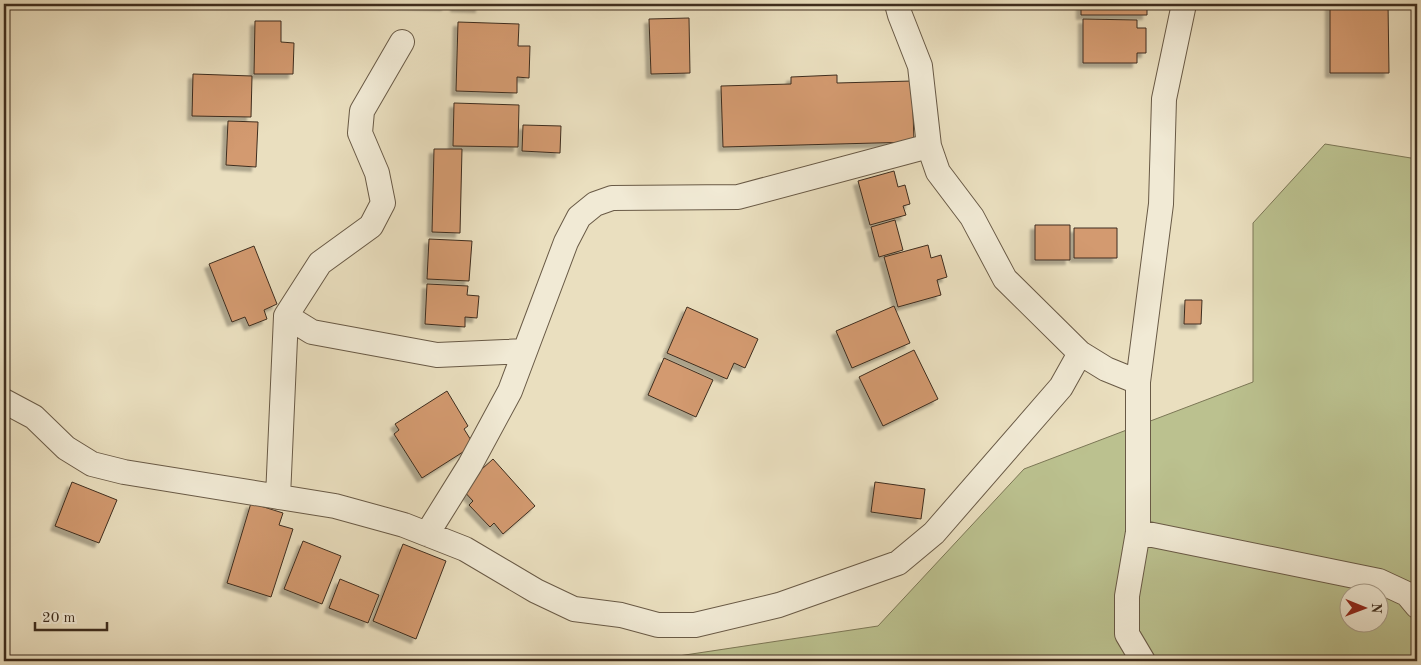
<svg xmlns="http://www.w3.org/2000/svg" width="1421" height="665" viewBox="0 0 1421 665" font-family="'Old Standard TT',serif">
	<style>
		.green { fill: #bbc18f; stroke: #7c7756; fill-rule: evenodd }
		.building { fill: #d39a70; stroke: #3e2d1e; filter: url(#shadow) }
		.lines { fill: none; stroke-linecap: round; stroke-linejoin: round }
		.minor-casing { stroke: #695a46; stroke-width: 26 }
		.minor { stroke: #f1ead5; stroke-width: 24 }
	</style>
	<defs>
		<filter id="shadow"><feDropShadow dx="-4.5" dy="4.5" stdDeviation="1" flood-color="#0004"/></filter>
	</defs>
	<rect width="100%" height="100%" fill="#eadfbf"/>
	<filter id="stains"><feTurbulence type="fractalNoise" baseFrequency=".004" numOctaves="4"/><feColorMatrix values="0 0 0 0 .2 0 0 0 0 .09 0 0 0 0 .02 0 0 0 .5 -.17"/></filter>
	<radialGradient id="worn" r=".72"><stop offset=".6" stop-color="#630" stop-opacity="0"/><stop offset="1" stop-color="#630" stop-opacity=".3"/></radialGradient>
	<path class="green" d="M1325,144L1417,159V661H645L878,626L1024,469L1253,382V223ZM1348,592H1378V622H1348Z"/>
	<path class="building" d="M383,4H446V6Z
		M455,4H480V8L455,7Z
		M1081,4H1147V15H1081Z
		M1330,4H1388L1389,73H1330Z
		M689,18L690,73L651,74L649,19Z
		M1083,19L1137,20V28H1146V53H1137V63H1083Z
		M255,21H281V42L294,43L293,74H254Z
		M458,22L519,24L518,46H530L529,78L517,77V93L456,91Z
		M193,74L252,76L251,117L192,116Z
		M837,75V83L912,81L914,142L723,147L721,86L791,84V77Z
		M454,103L519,105L518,147L453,146Z
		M228,121L258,122L256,167L226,165Z
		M523,125L561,126L560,153L522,151Z
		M434,149H462L460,233L432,232Z
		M894,171L898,187L905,185L910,204L903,206L906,215L870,225L858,181Z
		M895,220L903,250L879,257L871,227Z
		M1035,225H1070V260H1035Z
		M1074,228H1117V258H1074Z
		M429,239L472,241L469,281L427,279Z
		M928,245L931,258L941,255L947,277L937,280L941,295L898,307L884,257Z
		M254,246L277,304L264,310L267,319L249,326L245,317L232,322L209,264Z
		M427,284L468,286L467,295L479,296L477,318L465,317V327L425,324Z
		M1185,300H1202L1201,324H1184Z
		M894,306L910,343L852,368L836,331Z
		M687,307L758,339L745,368L734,363L727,379L667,353Z
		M914,350L938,399L883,426L859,377Z
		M664,358L713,380L696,417L648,395Z
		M447,391L468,426L464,429L474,445L422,478L394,434L399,430L395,424Z
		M493,459L535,506L503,534L494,523L490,527L469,505L473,501L461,488Z
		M72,482L117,500L99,543L55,526Z
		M875,482L925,489L921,519L871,512Z
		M251,503L283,513L279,525L293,529L271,597L227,583Z
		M303,541L341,556L322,604L284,589Z
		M403,544L446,561L416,639L373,621Z
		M340,579L379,595L368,623L329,608Z"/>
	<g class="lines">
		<g class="minor-casing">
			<path id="minor" d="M897,4L900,15L920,66L929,146L938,172L972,217L1005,279L1080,353
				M286,316L312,332L437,355L525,351
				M1138,382V532L1127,596V634L1143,661
				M4,401L34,417L66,448L92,464L124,472L335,506L404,525L465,549L536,591L574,609L621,615L658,625H695L779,605L898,563L934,533L1061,387L1080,353L1106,369L1138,382L1161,204L1164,99L1184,4
				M278,497L286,316L320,263L371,226L383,203L377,173L360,133L362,111L402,42
				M1138,532L1379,581L1407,594L1417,606
				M427,534L470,465L510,391L566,242L579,217L595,204L612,198L738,197L929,146"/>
		</g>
		<use href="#minor" class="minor"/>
	</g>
	<rect width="1421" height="665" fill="none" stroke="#eadfbf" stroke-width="20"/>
	<rect x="5" y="5" width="1411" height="655" fill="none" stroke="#3e2d1e" stroke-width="2.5"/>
	<rect x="10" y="10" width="1401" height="645" fill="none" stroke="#3e2d1e"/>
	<g transform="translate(1364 608) rotate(91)"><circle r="24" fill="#f1ead5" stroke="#a99e8c"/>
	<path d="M0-4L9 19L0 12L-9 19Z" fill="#8f2418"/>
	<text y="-8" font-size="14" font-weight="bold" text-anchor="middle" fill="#3e2d1e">N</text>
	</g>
	<path d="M35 622v8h72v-8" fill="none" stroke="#3e2d1e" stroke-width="2.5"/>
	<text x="42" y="622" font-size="15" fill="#3e2d1e" stroke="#f1ead5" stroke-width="4" paint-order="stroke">20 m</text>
	<rect width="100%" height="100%" filter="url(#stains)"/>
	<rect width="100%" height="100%" fill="url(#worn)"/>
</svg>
